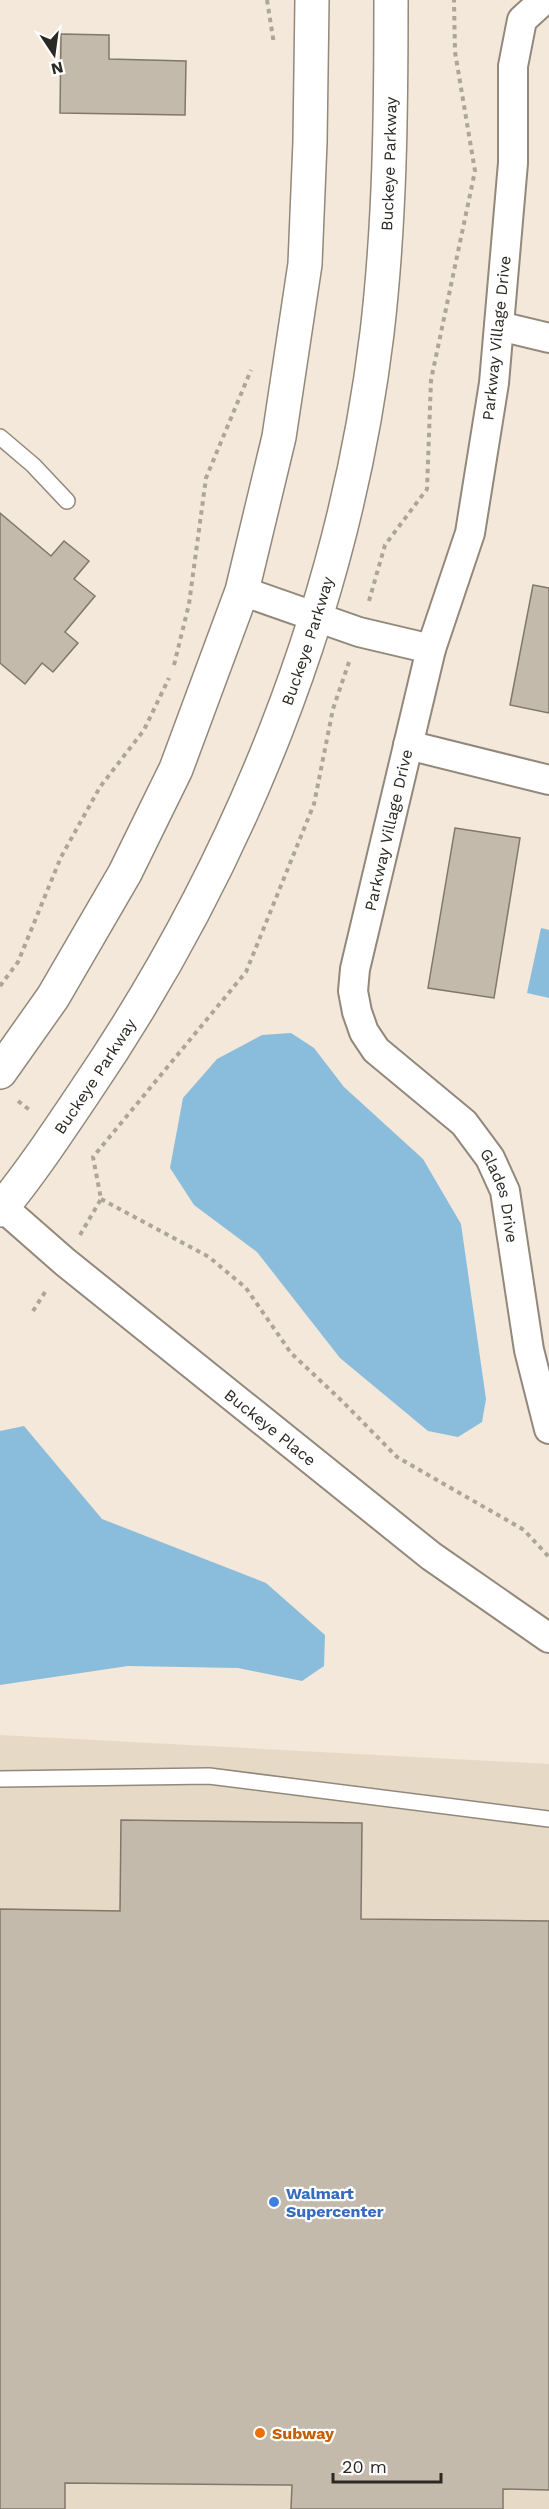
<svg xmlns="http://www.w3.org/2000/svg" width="549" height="2509" viewBox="0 0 549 2509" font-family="'Work Sans',sans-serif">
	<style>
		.commercial { fill: #e6dac7 }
		.water { fill: #8abddc }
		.building { fill: #c4baab; stroke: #81776a; stroke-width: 1.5 }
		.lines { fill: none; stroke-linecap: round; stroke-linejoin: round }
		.service-casing { stroke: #92887b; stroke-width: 18 }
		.minor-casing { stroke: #92887b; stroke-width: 32 }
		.tertiary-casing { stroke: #92887b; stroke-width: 36 }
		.path { stroke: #aea599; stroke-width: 4; stroke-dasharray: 4.5 4.5; stroke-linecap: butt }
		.service { stroke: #fff; stroke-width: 15 }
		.minor { stroke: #fff; stroke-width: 28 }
		.tertiary { stroke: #fff; stroke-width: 33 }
		.shop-dot { fill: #3f7fe0; stroke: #fff; stroke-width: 2 }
		.food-dot { fill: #e8710a; stroke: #fff; stroke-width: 2 }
		.labels { text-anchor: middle; stroke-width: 4.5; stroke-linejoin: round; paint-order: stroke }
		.street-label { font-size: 16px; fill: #2c2823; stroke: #fff }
		.shop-label { font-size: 16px; font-weight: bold; fill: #366cbe; stroke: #fff; text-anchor: start }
		.food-label { font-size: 16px; font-weight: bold; fill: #c56008; stroke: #fff; text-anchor: start }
	</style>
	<rect width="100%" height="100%" fill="#f3e8d9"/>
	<path class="commercial" d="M0,1735L549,1764V2509H0Z"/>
	<path class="water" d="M541,928L549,930V998L527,993Z
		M291,1033L314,1048L344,1087L423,1159L461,1224L486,1399L482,1422L458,1437L428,1431L340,1358L257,1252L194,1205L170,1168L183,1098L217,1059L262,1035Z
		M24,1426L102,1519L266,1583L325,1635L324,1666L302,1681L238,1668L128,1666L0,1685V1431Z"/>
	<path class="building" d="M61,34L109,35V59L186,61L185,115L60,113Z
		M0,513L51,556L64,541L89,561L74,579L95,596L65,632L78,643L53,672L42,663L25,684L0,663Z
		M533,585L549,588V713L510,705Z
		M455,828L520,838L494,998L428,988Z
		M121,1820L362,1823L361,1919L549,1921V2490L503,2489V2509H291L292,2485L65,2483V2509H0V1909L120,1911Z"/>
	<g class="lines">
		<g class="service-casing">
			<path id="service" d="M0,437L33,465L67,501
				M0,1779L209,1776L549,1819"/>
		</g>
		<g class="minor-casing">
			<g id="minor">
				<path id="s1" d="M544,0L522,20L513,66V163L494,383L470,533L431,649L355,969L353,991L357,1012L364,1032L376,1050L464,1123L490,1158L505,1191L529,1350L549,1429"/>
				<path d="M499,326L549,338"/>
				<path d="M242,591L359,632L431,649"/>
				<path d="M408,745L549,780"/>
				<path id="s2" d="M0,1205L65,1262L431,1556L549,1638"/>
			</g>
		</g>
		<g class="tertiary-casing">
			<g id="tertiary">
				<path d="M0,1072L53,997L125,873L176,769L242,591L279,437L305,264L310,142L312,0"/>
				<path id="s3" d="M0,1210C30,1174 57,1133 84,1093C238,867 344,606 377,333C390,222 391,111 391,0"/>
			</g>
		</g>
		<path class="path" d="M267,0L274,44
			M369,601L385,545L427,489L431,380L475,171L455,52L454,0
			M174,665L189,604L206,478L251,370
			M0,986L18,962L61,857L100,787L144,730L169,678
			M18,1101L31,1111
			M101,1199L209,1257L246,1288L291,1353L343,1402L397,1457L524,1530L549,1557
			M80,1235L101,1199L93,1157L246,972L314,804L333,709L349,662
			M33,1311L47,1289"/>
		<use href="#service" class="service"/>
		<use href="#minor" class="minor"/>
		<use href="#tertiary" class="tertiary"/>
	</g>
	<circle class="shop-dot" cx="274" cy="2202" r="6"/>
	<circle class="food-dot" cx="260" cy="2433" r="6"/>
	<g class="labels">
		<g class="street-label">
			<text dy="6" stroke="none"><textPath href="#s3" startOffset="1136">Buckeye Parkway</textPath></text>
			<text transform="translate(496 338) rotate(-84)" y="6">Parkway Village Drive</text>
			<text dy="6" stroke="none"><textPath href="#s3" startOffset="650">Buckeye Parkway</textPath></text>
			<text transform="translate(388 830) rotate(-77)" y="6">Parkway Village Drive</text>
			<text dy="6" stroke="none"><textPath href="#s3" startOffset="164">Buckeye Parkway</textPath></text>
			<text dy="6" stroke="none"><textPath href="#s1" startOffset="1281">Glades Drive</textPath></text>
			<text dy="6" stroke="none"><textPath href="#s2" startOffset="350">Buckeye Place</textPath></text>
		</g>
		<g class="shop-label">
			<text x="286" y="2199">Walmart<tspan x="286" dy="18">Supercenter</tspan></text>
		</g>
		<g class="food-label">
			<text x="272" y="2439">Subway</text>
		</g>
	</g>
	<g transform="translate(54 54) rotate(167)" stroke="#ffffff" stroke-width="4.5" paint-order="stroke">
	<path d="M0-4.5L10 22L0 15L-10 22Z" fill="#2c2823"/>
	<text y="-9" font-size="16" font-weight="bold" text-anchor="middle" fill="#2c2823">N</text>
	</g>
	<path d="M333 2473v9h108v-9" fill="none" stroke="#2c2823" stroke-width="3"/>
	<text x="342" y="2473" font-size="18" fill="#2c2823" stroke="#ffffff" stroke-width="4.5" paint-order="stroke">20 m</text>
</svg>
